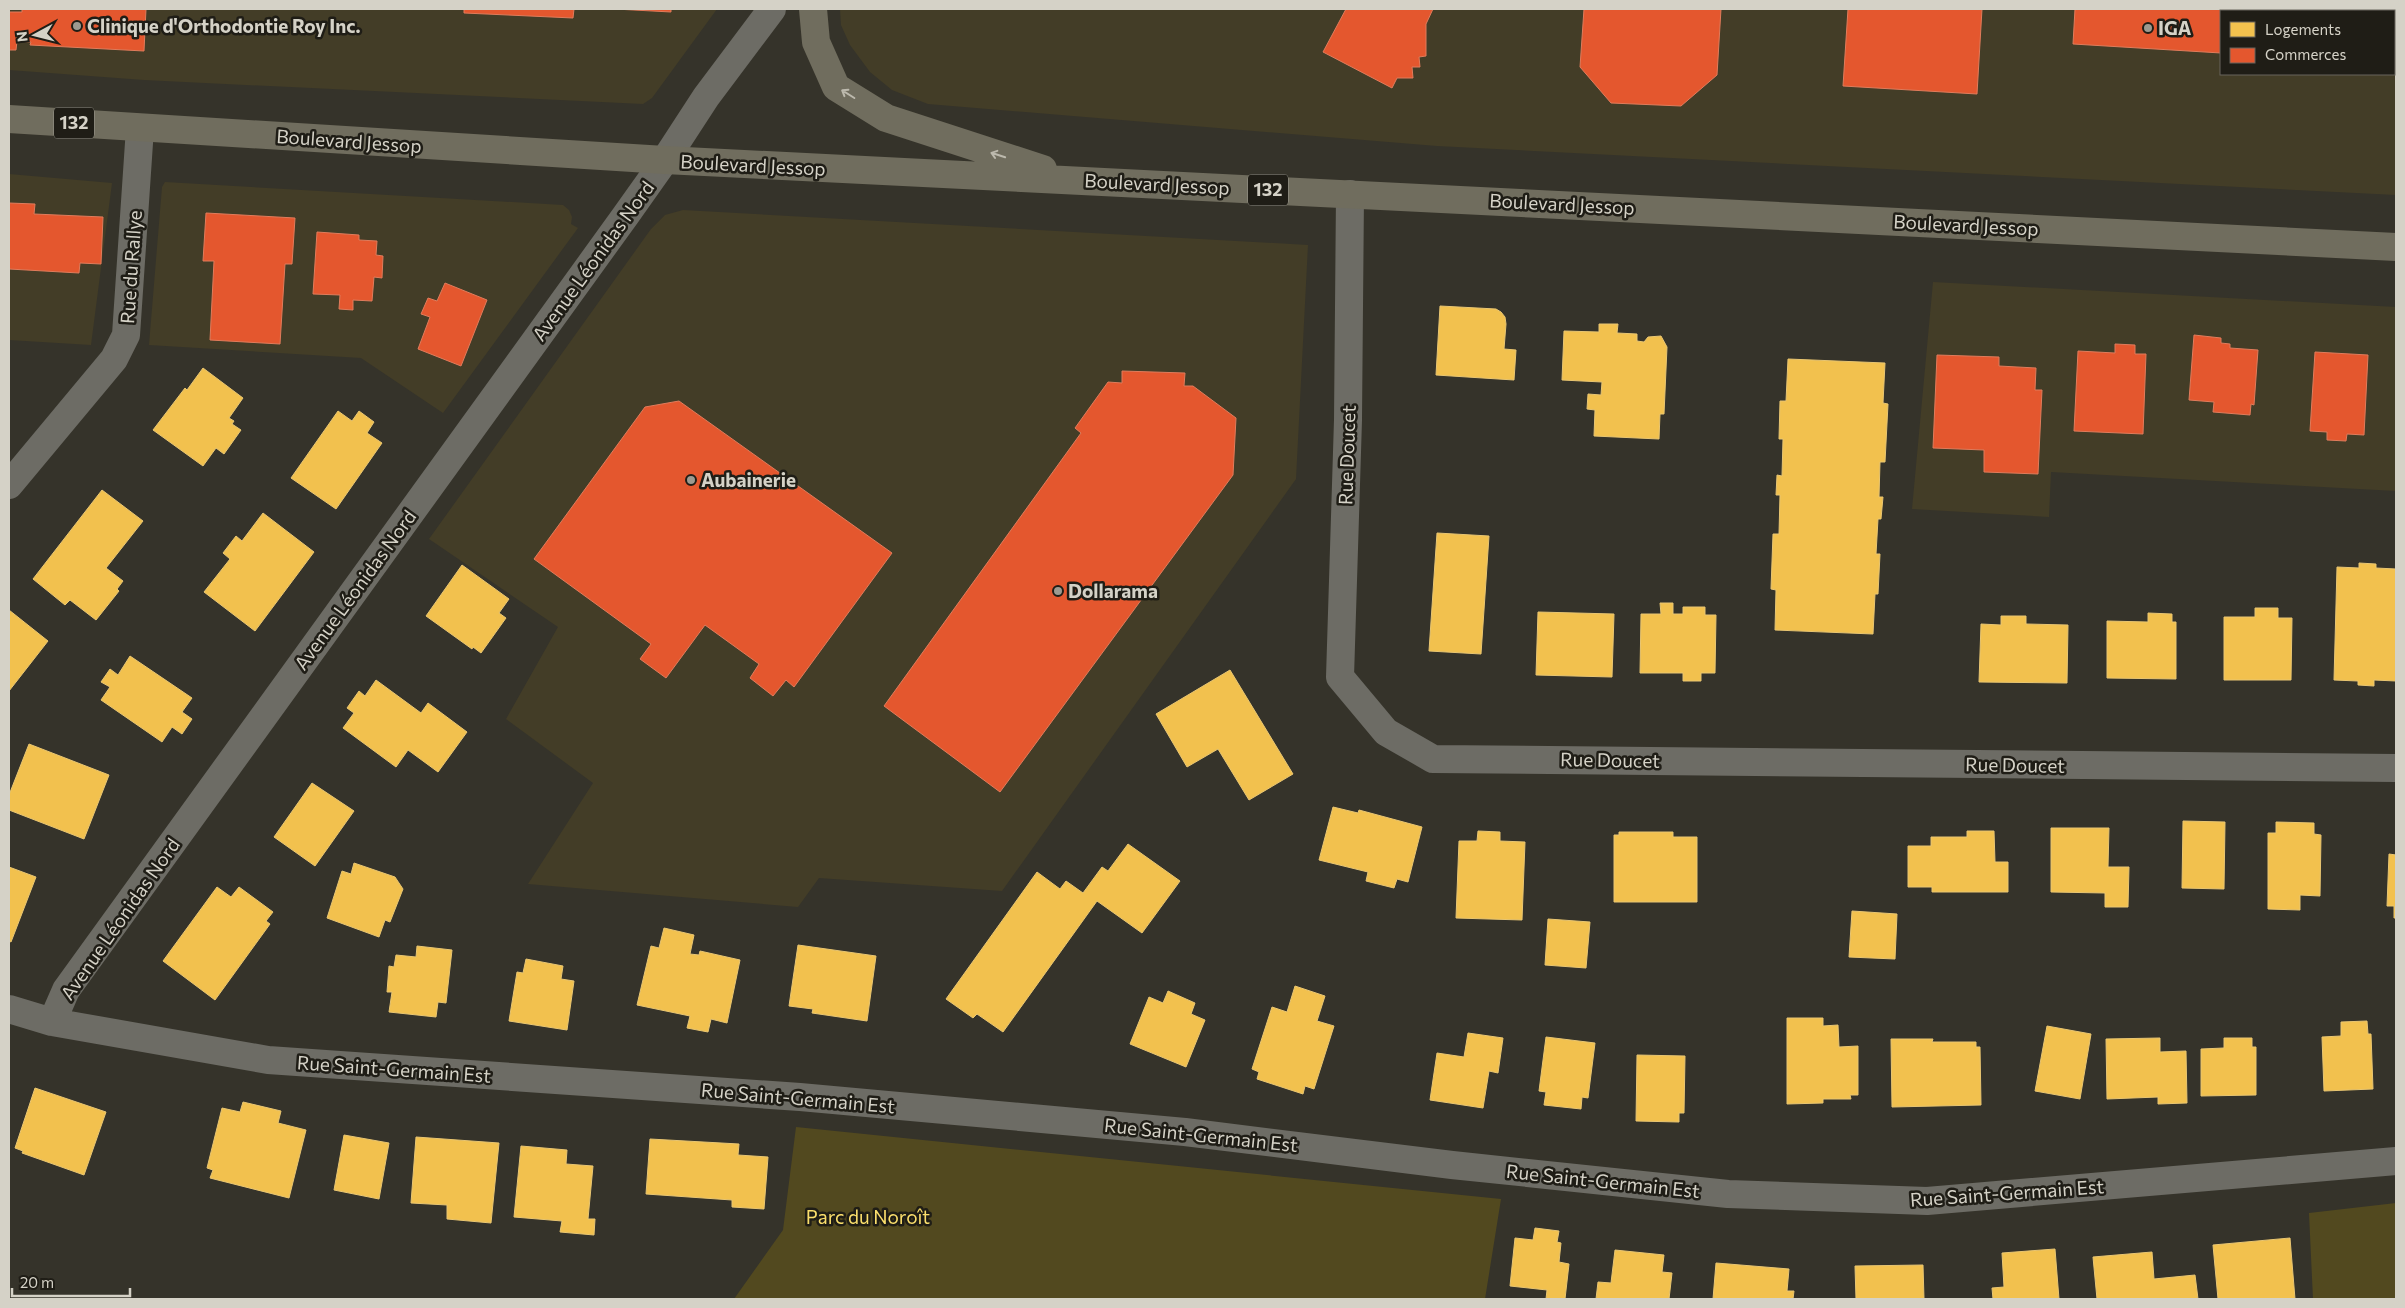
<svg xmlns="http://www.w3.org/2000/svg" width="2405" height="1308" viewBox="0 0 2405 1308" font-family="Commissioner,sans-serif">
	<style>
		.built { fill: #433d27; fill-rule: evenodd }
		.green { fill: #52491f }
		.homes { fill: #f2c14e; stroke: #e9c672 }
		.shops { fill: #e4572e; stroke: #e07c5c }
		.lines { fill: none; stroke-linecap: round; stroke-linejoin: round }
		.minor { stroke: #6d6c65; stroke-width: 28 }
		.major { stroke: #706d5e; stroke-width: 28 }
		.oneway { stroke: #bcb9ad }
		.poi-dot { fill: #9d9a90; stroke: #1f1d16; stroke-width: 2 }
		.labels { text-anchor: middle; stroke-width: 5; stroke-linejoin: round; paint-order: stroke }
		.shield { fill: #1f1d16; stroke: #9e9c92; stroke-width: 1 }
		.shield-label { font-size: 18px; font-weight: bold; fill: #d5d2c7 }
		.poi-label { font-size: 19px; font-weight: bold; fill: #d5d2c7; stroke: #1f1d16; text-anchor: start }
		.street-label { font-size: 19px; fill: #d5d2c7; stroke: #1f1d16 }
		.park-label { font-size: 19px; fill: #fbdf6c; stroke: #1f1d16 }
	</style>
	<rect width="100%" height="100%" fill="#35332a"/>
	<path class="built" d="M9,9H717L652,98L643,104L144,80L9,70Z
		M840,9H2396V195L1437,146L928,104L892,90L870,72L850,45L841,25ZM2221,11H2394V74H2221Z
		M9,174L112,183L91,345L9,340Z
		M165,182L563,205L569,210L572,217L571,224L578,228L443,413L361,358L149,345L162,187Z
		M683,210L1308,245L1296,479L1002,891L819,878L798,907L528,884L593,783L506,719L558,627L429,539L651,229L665,215Z
		M1933,282L2396,307V491L2051,472L2049,517L1912,509Z"/>
	<path class="green" d="M796,1127L1501,1199L1485,1299H734L783,1230Z
		M2396,1203V1299H2313L2309,1213Z"/>
	<path class="homes" d="M1440,306L1496,309L1501,312L1505,317L1506,324L1504,349L1516,350L1514,380L1436,375Z
		M1599,324H1618L1617,333L1637,334V341L1644,342L1648,337L1661,336L1667,347L1664,414H1660L1659,439L1594,436L1595,410L1587,409L1588,394L1601,395L1602,382L1562,380L1564,331L1599,332Z
		M1788,359L1885,363L1883,403L1888,404L1885,462H1880L1879,497H1883L1881,519H1878L1876,554H1880L1878,594H1875L1873,634L1775,630L1776,590L1771,589L1773,534H1779L1780,495H1776L1777,475L1782,476L1783,439H1779L1780,401H1786Z
		M203,368L243,398L229,418L234,421L232,424L241,430L224,454L216,448L203,466L153,430L185,388L187,390Z
		M338,411L352,421L359,411L374,422L367,433L382,443L336,509L291,478Z
		M102,490L143,521L106,568L123,581L117,589L119,591L96,620L70,600L65,605L33,579Z
		M263,513L314,552L255,631L204,592L230,559L223,553L236,536L242,541Z
		M1437,533L1489,536L1481,654L1429,651Z
		M2359,563L2376,564V568L2396,569V681L2374,680V686L2358,685V681L2334,680L2337,567L2359,568Z
		M462,565L509,599L499,613L506,618L481,653L473,647L472,649L426,616Z
		M1660,603H1673V614H1683V607H1705V615H1716L1715,673H1701V681H1683V673H1640L1641,614H1661Z
		M2255,608H2278V618H2292L2291,680H2224V617H2255Z
		M9,610L48,641L9,691Z
		M1538,612L1614,614L1612,677L1536,675Z
		M2148,613L2172,614V622H2176V679L2107,678V621L2148,622Z
		M2001,616H2026V624L2068,625L2067,683L1979,682L1981,624L2001,625Z
		M130,656L192,698L182,712L192,719L182,734L172,727L162,742L101,700L110,687L101,682L110,669L118,675Z
		M1230,670L1293,774L1249,800L1218,749L1187,767L1156,714Z
		M376,680L421,713L428,703L467,732L438,772L408,750L396,767L343,728L354,713L347,708L359,691L365,696Z
		M29,744L109,775L84,839L9,810V795Z
		M312,783L354,811L315,866L274,837Z
		M1333,807L1358,813L1359,810L1422,827L1408,882L1397,879L1394,888L1366,881L1368,872L1319,860Z
		M2183,821L2225,822L2224,889L2182,888Z
		M2276,822L2314,823V834L2321,835L2320,896L2300,895V910L2268,909V833H2276Z
		M2051,828H2109L2108,867H2129L2128,907H2105V893L2051,892Z
		M1478,831L1500,832V841L1525,842L1522,920L1456,918L1459,841H1477Z
		M1967,831H1994L1995,862H2008V892H1932V887H1908V846H1931V837H1967Z
		M1619,832H1673V837H1697V902H1614V835H1619Z
		M1128,844L1180,881L1142,933L1097,901L1003,1032L977,1014L973,1018L946,999L1037,872L1060,889L1066,881L1083,893L1102,867L1108,871Z
		M2389,854L2396,855V918H2394V906H2387Z
		M354,863L395,877L403,889L390,922L385,920L379,937L327,918L342,871L351,874Z
		M9,867L36,877L11,942L9,941Z
		M217,887L231,897L239,887L273,912L266,921L270,924L215,1000L163,961Z
		M1852,911L1897,914L1895,959L1849,957Z
		M1548,919L1590,922L1586,968L1545,965Z
		M664,928L694,935L690,954L699,955L700,951L740,960L727,1023L711,1019L708,1032L687,1028L690,1016L637,1005L651,946L659,948Z
		M798,945L876,956L867,1021L812,1013L813,1009L789,1006Z
		M417,946L452,950L446,1003L438,1002L436,1017L389,1012L392,992H387L389,966L394,967L396,955L416,957Z
		M526,959L563,966L561,979L574,981L567,1030L509,1021L517,972L523,973Z
		M1295,986L1325,996L1317,1021L1334,1026L1314,1089L1305,1086L1303,1094L1257,1079L1259,1072L1252,1069L1272,1007L1287,1012Z
		M1168,991L1195,1003L1191,1014L1205,1020L1186,1067L1130,1044L1149,997L1163,1003Z
		M1787,1018H1823V1026L1838,1025L1839,1047L1858,1046V1095H1850L1851,1099H1823V1103L1787,1104Z
		M2367,1021L2368,1034H2371L2373,1089L2324,1091L2322,1037L2341,1036V1022Z
		M2047,1026L2091,1034L2080,1099L2035,1091Z
		M1468,1033L1503,1038L1498,1073L1489,1071L1483,1108L1430,1100L1437,1053L1464,1057Z
		M1546,1037L1595,1043L1588,1098L1582,1097L1581,1109L1544,1105L1546,1092L1539,1091Z
		M2160,1038V1052L2186,1051L2187,1103L2158,1104V1097L2107,1099L2106,1039Z
		M2224,1038H2252V1047H2256V1095L2201,1096V1049L2224,1048Z
		M1891,1039H1933L1932,1042H1976V1047H1980L1981,1105L1892,1107Z
		M1637,1055L1685,1056L1684,1113H1679V1122L1636,1121Z
		M35,1088L106,1112L84,1175L22,1153L23,1151L15,1148Z
		M243,1102L281,1111L278,1123L306,1130L289,1198L210,1178L213,1170L207,1168L222,1108L240,1112Z
		M344,1135L389,1143L379,1199L334,1190Z
		M416,1137L499,1143L491,1223L447,1219V1205L411,1203Z
		M650,1139L739,1144L738,1155L768,1157L764,1209L732,1207V1200L646,1194Z
		M521,1146L567,1150L566,1164L593,1166L588,1219H595L594,1235L560,1232L562,1221L514,1217Z
		M1535,1228L1559,1231L1557,1242L1561,1243L1559,1262L1569,1264L1565,1299H1546L1547,1290L1510,1286L1515,1238L1533,1240Z
		M2290,1238L2295,1299H2218L2213,1245Z
		M2055,1249L2059,1299H1993L1992,1288L2004,1287L2002,1253Z
		M1615,1250L1664,1255L1662,1272L1672,1273L1669,1299H1596L1598,1282L1611,1283Z
		M2152,1252L2154,1279L2195,1275L2198,1299H2097L2093,1257Z
		M1716,1263L1789,1269L1787,1291H1794L1793,1299H1713Z
		M1923,1265L1924,1299H1856L1855,1266Z"/>
	<path class="shops" d="M22,9H146L144,51L30,45L31,42L17,41L16,50H9V12H22Z
		M464,9H574L573,18L464,13Z
		M615,9H671V12Z
		M1346,9H1433L1426,24V56L1419,57L1420,67H1412L1413,78H1397L1392,88L1323,52Z
		M1584,9H1721L1717,75L1681,106L1611,103L1580,67Z
		M1848,9H1982L1977,94L1843,86Z
		M2075,9H2396V72H2394V11H2221V53L2073,44Z
		M9,203L35,204L34,214L103,217L101,264L80,263L79,273L9,269Z
		M206,213L295,218L292,264H285L280,344L210,340L214,261H203Z
		M317,232L359,235V240L377,241L376,255L383,256L382,278L374,277L372,301L353,300V310L339,309L340,295L313,294Z
		M445,283L487,300L461,366L418,349L430,317L421,314L428,298L437,301Z
		M2194,335L2221,338V343L2230,344V348L2258,350L2254,405L2251,404L2250,415L2213,412L2214,402L2189,400Z
		M2115,344L2135,345V354H2146L2143,434L2074,431L2078,351L2115,353Z
		M2315,352L2368,355L2364,435L2347,434L2346,441L2327,440V432L2310,431Z
		M1937,355L1999,357V366L2036,368L2035,390H2042L2038,474L1984,472V450L1933,448Z
		M1122,371L1185,373L1184,386H1193L1236,418L1233,475L1000,792L884,706L1081,433L1075,428L1108,382L1122,383Z
		M679,401L892,553L794,687L786,680L773,696L750,678L759,664L705,625L666,678L640,659L651,644L534,559L645,407Z"/>
	<g class="lines">
		<path class="minor" d="M1350,194L1348,420L1340,677L1386,732L1433,759L2396,768
			M9,485L114,359L126,335L140,128
			M9,1009L52,1022L268,1060L800,1097L1185,1132L1452,1165L1728,1194L1927,1201L2396,1161
			M52,1022L66,990L626,215L665,160L706,97L772,9"/>
		<path class="major" d="M813,9L816,42L836,87L886,118L1043,169
			M9,119L665,160L2396,247"/>
	</g>
	<defs><path id="oneway-shaft" d="M-6 0H5M1.5-3L5.5 0L1.5 3" fill="none" stroke-width="1.6" stroke-linecap="round" stroke-linejoin="round" transform="scale(1.25)"/></defs>
	<g class="oneway">
		<use href="#oneway-shaft" transform="translate(848 94) rotate(-148)"/>
		<use href="#oneway-shaft" transform="translate(998 155) rotate(-162)"/>
	</g>
	<g class="poi-dot">
		<circle cx="77" cy="26" r="5"/>
		<circle cx="2148" cy="28" r="5"/>
		<circle cx="691" cy="480" r="5"/>
		<circle cx="1058" cy="591" r="5"/>
	</g>
	<g class="labels">
		<g class="shield">
			<rect x="54" y="107.5" width="40" height="31" rx="4"/>
			<rect x="1248" y="174.5" width="40" height="31" rx="4"/>
		</g>
		<g class="shield-label">
			<text x="74" y="129">132</text>
			<text x="1268" y="196">132</text>
		</g>
		<g class="poi-label">
			<text x="87" y="33">Clinique d'Orthodontie Roy Inc.</text>
			<text x="2158" y="35">IGA</text>
			<text x="701" y="487">Aubainerie</text>
			<text x="1068" y="598">Dollarama</text>
		</g>
		<g class="street-label">
			<text transform="translate(349 141) rotate(4)" y="7">Boulevard Jessop</text>
			<text transform="translate(753 165) rotate(3)" y="7">Boulevard Jessop</text>
			<text transform="translate(1157 184) rotate(3)" y="7">Boulevard Jessop</text>
			<text transform="translate(1562 204) rotate(3)" y="7">Boulevard Jessop</text>
			<text transform="translate(1966 225) rotate(3)" y="7">Boulevard Jessop</text>
			<text transform="translate(593 261) rotate(-54)" y="7">Avenue Léonidas Nord</text>
			<text transform="translate(131 267) rotate(-86)" y="7">Rue du Rallye</text>
			<text transform="translate(1347 455) rotate(-88)" y="7">Rue Doucet</text>
			<text transform="translate(355 590) rotate(-54)" y="7">Avenue Léonidas Nord</text>
			<text transform="translate(1610 760) rotate(1)" y="7">Rue Doucet</text>
			<text transform="translate(2015 765) rotate(1)" y="7">Rue Doucet</text>
			<text transform="translate(120 919) rotate(-55)" y="7">Avenue Léonidas Nord</text>
			<text transform="translate(394 1069) rotate(4)" y="7">Rue Saint-Germain Est</text>
			<text transform="translate(798 1098) rotate(5)" y="7">Rue Saint-Germain Est</text>
			<text transform="translate(1201 1135) rotate(6)" y="7">Rue Saint-Germain Est</text>
			<text transform="translate(1603 1181) rotate(6)" y="7">Rue Saint-Germain Est</text>
			<text transform="translate(2007 1193) rotate(-4)" y="7">Rue Saint-Germain Est</text>
		</g>
		<g class="park-label">
			<text x="868" y="1224">Parc du Noroît</text>
		</g>
	</g>
	<rect width="2405" height="1308" fill="none" stroke="#d5d2c7" stroke-width="20"/>
	<rect x="2220" y="10" width="175" height="65" fill="#1f1d16" stroke="#68655d"/>
	<rect x="2230" y="22" width="25" height="15" fill="#f2c14e" stroke="#68655d"/>
	<text x="2265" y="35" font-size="15" fill="#d5d2c7">Logements</text>
	<rect x="2230" y="48" width="25" height="15" fill="#e4572e" stroke="#68655d"/>
	<text x="2265" y="60" font-size="15" fill="#d5d2c7">Commerces</text>
	<g transform="translate(35 35) rotate(263)" stroke="#1f1d16" stroke-width="4" paint-order="stroke">
	<path d="M0-4L9 19L0 12L-9 19Z" fill="#d5d2c7"/>
	<text y="-8" font-size="14" font-weight="bold" text-anchor="middle" fill="#d5d2c7">N</text>
	</g>
	<path d="M12 1288v8h118v-8" fill="none" stroke="#d5d2c7" stroke-width="2.5"/>
	<text x="20" y="1288" font-size="15" fill="#d5d2c7" stroke="#1f1d16" stroke-width="4" paint-order="stroke">20 m</text>
</svg>
